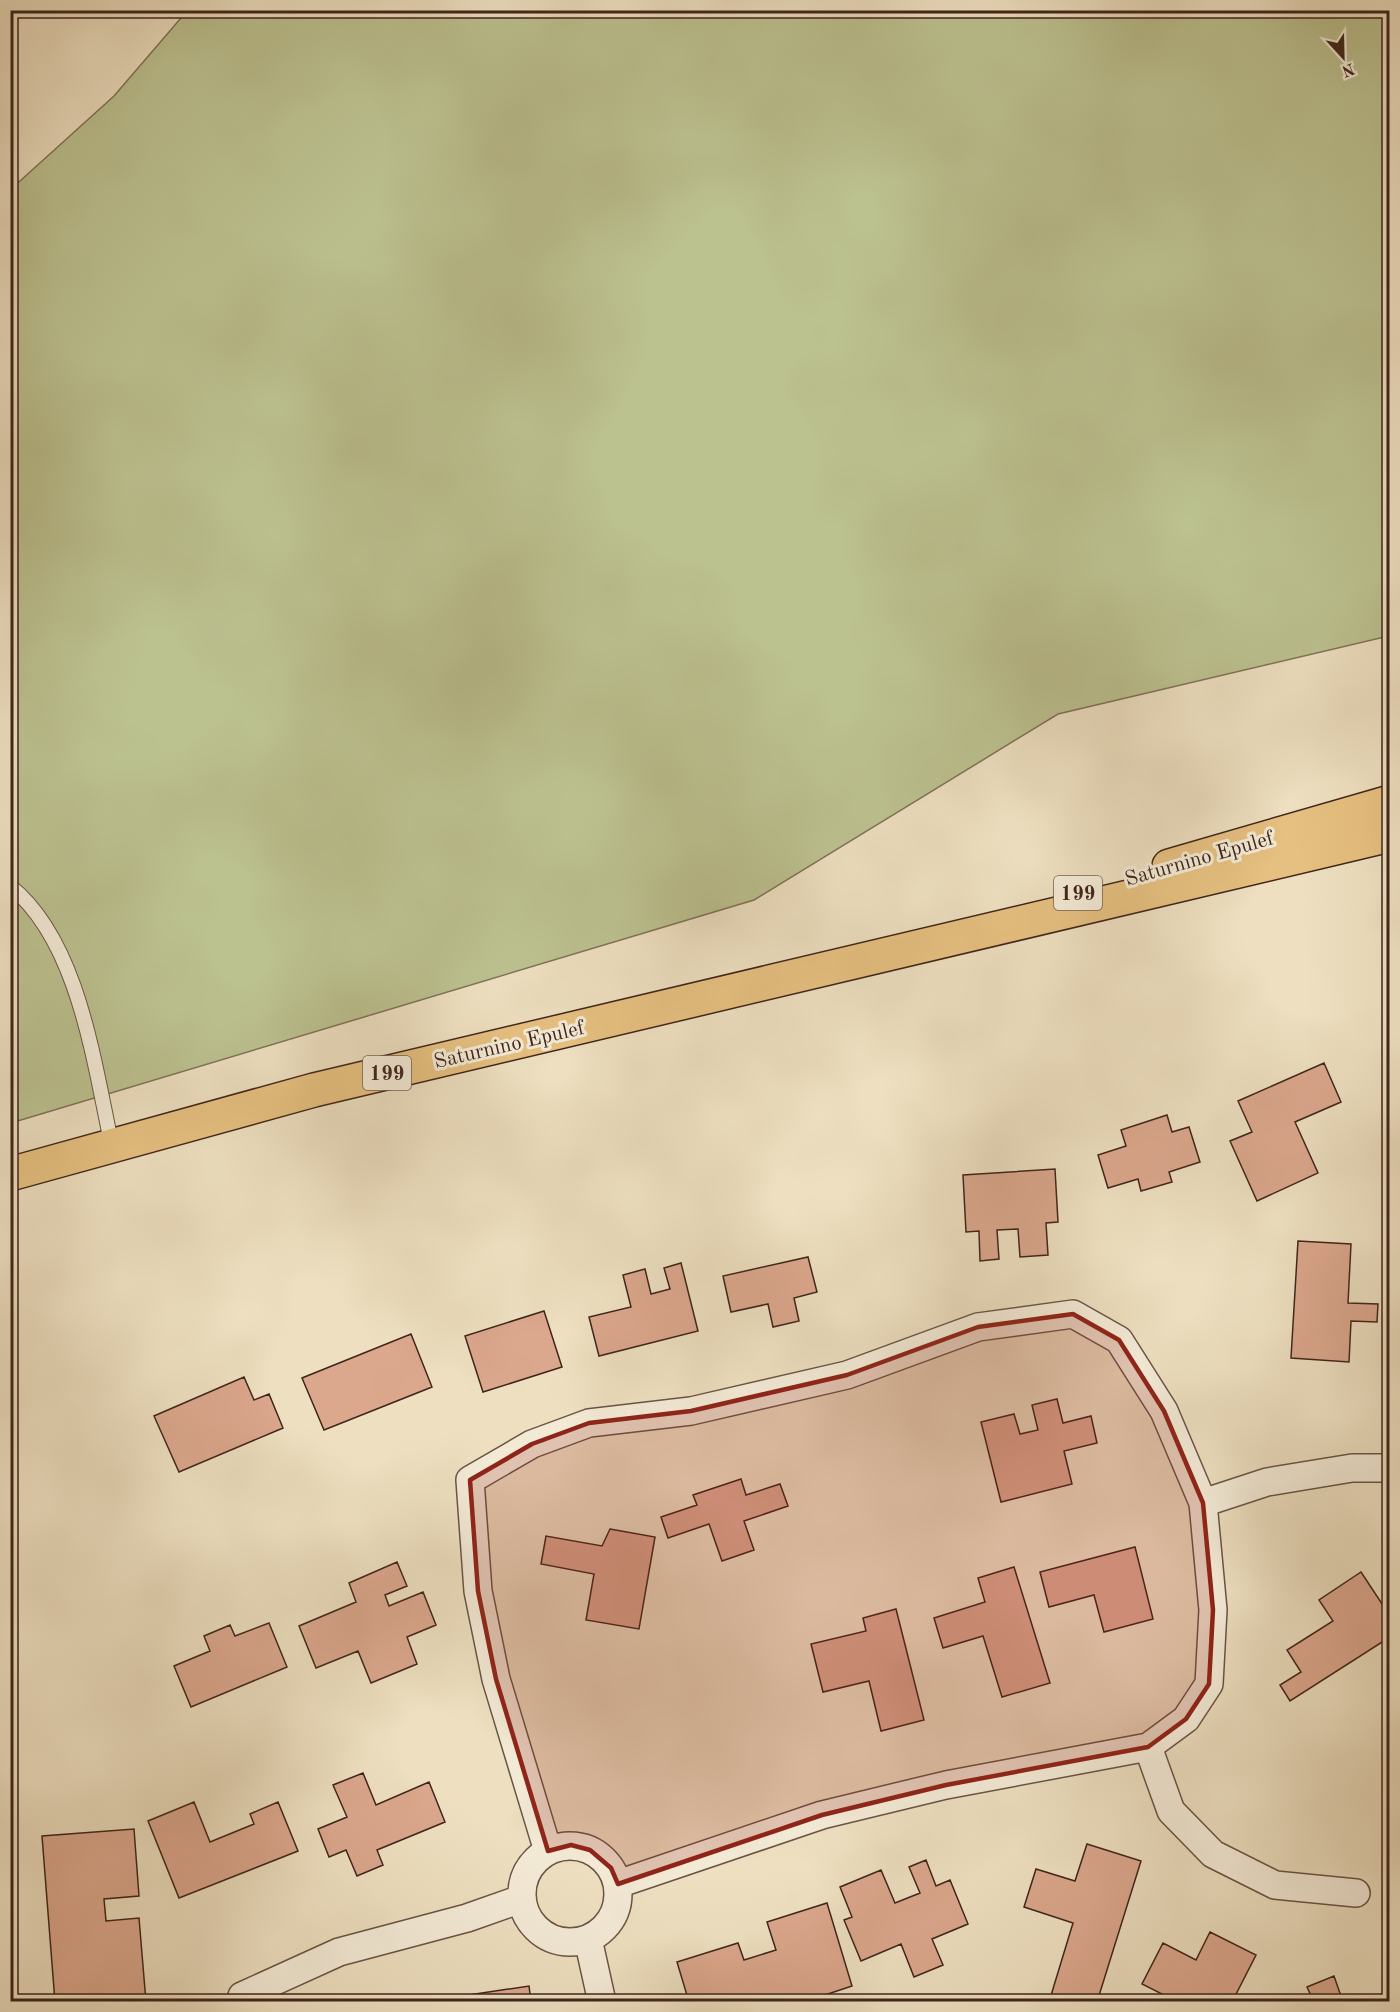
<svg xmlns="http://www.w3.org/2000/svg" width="1400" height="2012" viewBox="0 0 1400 2012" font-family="'Old Standard TT',serif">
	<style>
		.green { fill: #bcc190; stroke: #7e7356; stroke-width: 1.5 }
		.building { fill: #dba78d; stroke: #3f251b; stroke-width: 1.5 }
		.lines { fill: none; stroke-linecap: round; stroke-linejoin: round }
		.lane-casing { stroke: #6a5444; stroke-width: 16 }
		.street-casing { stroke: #6a5444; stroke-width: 30 }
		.primary-casing { stroke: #3f251b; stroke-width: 36 }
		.lane { stroke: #f3ead6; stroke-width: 14 }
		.street { stroke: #f3ead6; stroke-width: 27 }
		.primary { stroke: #e6c080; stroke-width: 33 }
		.marked { fill: #8f2418; fill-opacity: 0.2; stroke: #8f2418; stroke-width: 4.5; stroke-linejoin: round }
		.labels { text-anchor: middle; stroke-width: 6; stroke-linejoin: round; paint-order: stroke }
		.shield { fill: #f3ead6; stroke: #756053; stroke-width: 1.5 }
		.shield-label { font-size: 20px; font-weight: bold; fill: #3f251b }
		.street-label { font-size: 21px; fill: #3f251b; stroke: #f3ead6 }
	</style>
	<rect width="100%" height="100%" fill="#eddfc0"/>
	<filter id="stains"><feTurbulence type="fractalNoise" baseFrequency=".00333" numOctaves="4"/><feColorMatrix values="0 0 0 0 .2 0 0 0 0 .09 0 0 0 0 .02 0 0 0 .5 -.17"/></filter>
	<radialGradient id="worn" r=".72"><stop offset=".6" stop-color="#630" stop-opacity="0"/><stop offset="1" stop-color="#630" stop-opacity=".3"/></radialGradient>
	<path class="green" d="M187,11H1389V636L1058,714L754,900L11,1123L10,190L114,96Z"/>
	<path class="building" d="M1324,1063L1341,1102L1295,1122L1318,1173L1257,1201L1230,1141L1252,1132L1238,1101Z
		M1167,1115L1172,1132L1189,1127L1200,1162L1169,1172L1172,1182L1141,1191L1138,1179L1108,1188L1098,1155L1126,1146L1121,1130Z
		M1055,1169L1058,1222L1046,1223L1048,1255L1020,1257L1018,1229L997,1230L999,1259L980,1261L979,1231L966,1232L963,1175Z
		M1298,1241L1351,1244L1348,1303L1378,1304L1377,1322L1351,1321L1349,1362L1291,1358Z
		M808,1257L817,1292L794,1298L799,1321L773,1327L768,1304L731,1312L723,1276Z
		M681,1263L698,1331L599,1356L589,1317L631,1307L623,1275L645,1269L651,1294L670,1289L664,1268Z
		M544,1311L562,1367L483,1392L465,1336Z
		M411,1334L432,1387L324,1430L302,1378Z
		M244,1377L254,1400L269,1394L283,1428L179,1472L154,1416Z
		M1057,1399L1063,1423L1091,1416L1097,1443L1064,1451L1072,1484L1001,1502L981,1422L1014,1414L1020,1434L1038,1430L1032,1405Z
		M741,1479L746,1495L780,1484L788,1506L744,1521L754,1550L722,1561L709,1524L668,1538L661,1517L697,1505L693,1495Z
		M610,1529L655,1537L639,1629L586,1620L594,1574L541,1564L546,1536L602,1546Z
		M1135,1547L1153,1619L1104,1632L1094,1595L1049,1607L1040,1572Z
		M397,1562L407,1586L385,1595L389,1606L423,1592L436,1625L407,1637L417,1664L371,1683L358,1651L316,1668L299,1626L356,1602L349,1583Z
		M1014,1567L1050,1683L1002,1697L983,1636L943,1648L934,1618L985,1602L978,1578Z
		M1361,1572L1390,1616V1637L1290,1701L1280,1685L1301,1672L1287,1650L1333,1621L1319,1600Z
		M896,1609L924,1720L881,1731L869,1681L823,1692L811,1644L866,1631L863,1618Z
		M269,1623L287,1667L191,1707L174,1666L210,1651L204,1636L230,1625L235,1636Z
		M363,1773L376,1805L429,1782L445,1822L377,1850L383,1865L357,1876L346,1850L329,1857L318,1829L347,1817L333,1785Z
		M194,1802L210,1842L254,1824L250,1814L278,1802L298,1851L179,1898L148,1821Z
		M134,1829L139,1896L104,1899L106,1921L139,1918L146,2002H55L42,1836Z
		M1087,1844L1141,1861L1097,2002H1049L1073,1923L1024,1907L1036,1869L1075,1881Z
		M926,1860L936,1886L950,1880L968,1924L932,1939L943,1965L914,1977L901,1944L861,1961L844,1920L852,1917L840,1887L881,1870L895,1903L920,1893L909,1867Z
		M827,1903L852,1986L804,2002H689L677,1962L738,1943L744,1960L776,1950L767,1922Z
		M1210,1932L1256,1955L1232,2002H1168L1170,1998L1142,1984L1163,1943L1196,1960Z
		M1334,1976L1343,2002H1298L1311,1996L1307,1987Z
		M529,1986L531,2002H422Z
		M1384,1993L1387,2002H1360Z"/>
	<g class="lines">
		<g class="lane-casing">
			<path id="lane" d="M10,886C79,941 94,1064 112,1146"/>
		</g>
		<g class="street-casing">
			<path id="street" d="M1203,1503L1267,1482L1352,1468H1390
				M1148,1747L1171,1811L1213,1854L1275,1885L1356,1893
				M522 1894a48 48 0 1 1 96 0a48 48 0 1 1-96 0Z
				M548,1851L496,1679L478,1591L470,1480L532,1444L589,1423L691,1411L847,1375L978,1327L1073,1314L1119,1340L1164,1411L1203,1503L1213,1610L1209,1684L1186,1719L1148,1747L946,1785L822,1815L618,1884
				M588,1939L602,2002
				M242,1996L339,1952L467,1918L521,1899"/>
		</g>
		<g class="primary-casing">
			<path id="primary" d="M1169,866L1390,802
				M10,1174L314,1090L1390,835"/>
		</g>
		<use href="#lane" class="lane"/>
		<use href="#street" class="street"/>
		<use href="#primary" class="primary"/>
	</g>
	<path class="marked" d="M1073,1314L1119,1340L1164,1411L1203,1503L1213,1610L1209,1684L1186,1719L1148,1747L946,1785L822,1815L618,1884L611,1868L590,1850L571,1845L548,1851L496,1679L478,1591L470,1480L532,1444L589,1423L691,1411L847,1375L978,1327Z"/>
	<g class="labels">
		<g class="shield">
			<rect x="1054" y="876" width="48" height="34" rx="4.5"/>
			<rect x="363" y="1056" width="48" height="34" rx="4.5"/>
		</g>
		<g class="shield-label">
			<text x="1078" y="900">199</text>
			<text x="387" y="1080">199</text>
		</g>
		<g class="street-label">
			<text transform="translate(1199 858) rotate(-16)" y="7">Saturnino Epulef</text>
			<text transform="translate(509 1044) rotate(-13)" y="7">Saturnino Epulef</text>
		</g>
	</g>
	<rect width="1400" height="2012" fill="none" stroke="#eddfc0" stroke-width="36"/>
	<rect x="12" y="12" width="1376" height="1988" fill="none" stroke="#3f251b" stroke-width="3"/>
	<rect x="18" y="18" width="1364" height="1976" fill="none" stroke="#3f251b" stroke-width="1.5"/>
	<g transform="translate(1343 57) rotate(158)" stroke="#f3ead6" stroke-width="4.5" paint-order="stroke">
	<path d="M0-4.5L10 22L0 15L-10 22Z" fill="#3f251b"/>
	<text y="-9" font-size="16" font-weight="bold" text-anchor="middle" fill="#3f251b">N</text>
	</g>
	<rect width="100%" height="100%" filter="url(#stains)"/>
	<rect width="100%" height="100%" fill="url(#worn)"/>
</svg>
